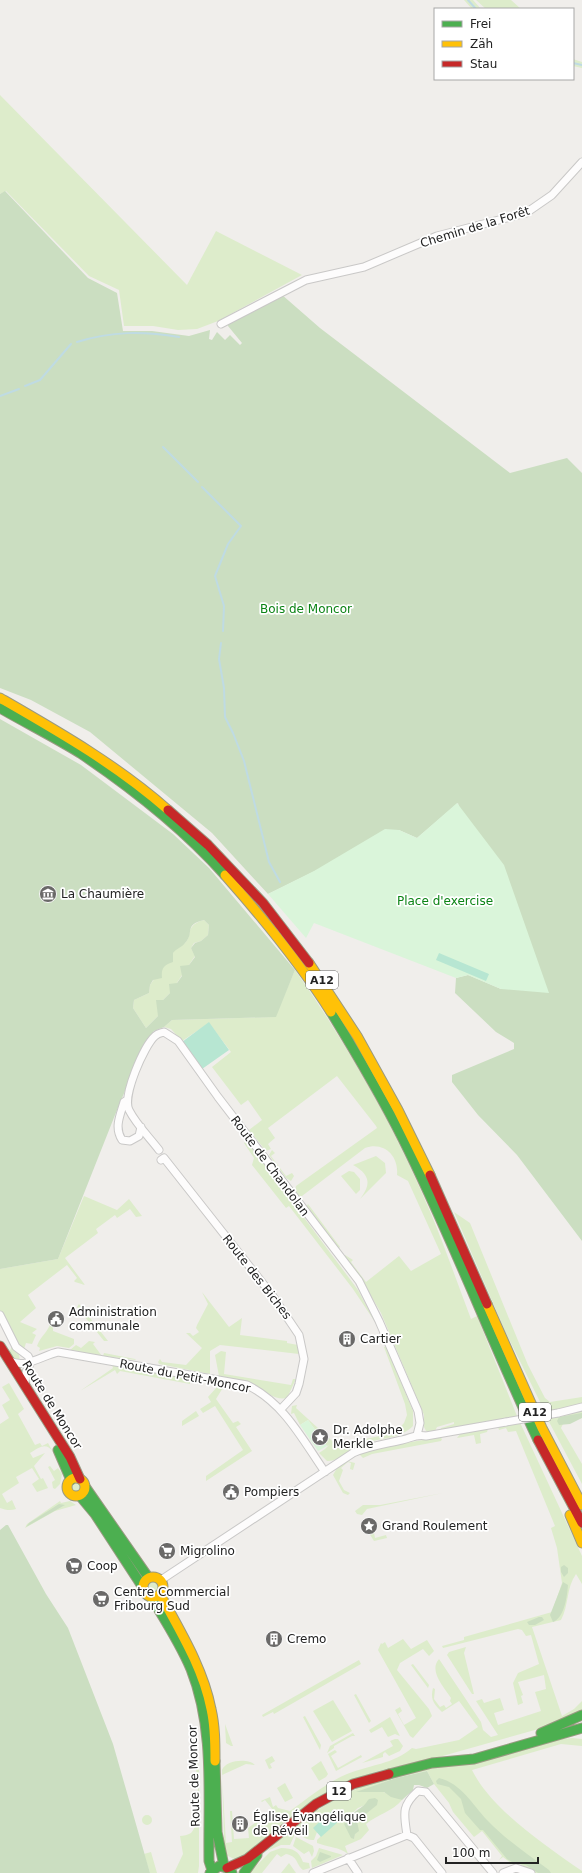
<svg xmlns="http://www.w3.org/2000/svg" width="582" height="1873" viewBox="0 0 582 1873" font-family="'DejaVu Sans',sans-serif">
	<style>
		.grass { fill: #ddeccb; fill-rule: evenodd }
		.forest { fill: #cbdec1; fill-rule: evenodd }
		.park { fill: #daf5da }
		.pitch { fill: #b7e6d2 }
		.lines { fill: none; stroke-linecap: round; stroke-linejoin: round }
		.stream { stroke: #bfdbe3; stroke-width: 2 }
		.street-casing { stroke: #c9c8c7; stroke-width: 9 }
		.fast-casing { stroke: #999a82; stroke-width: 11 }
		.slow-casing { stroke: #999a82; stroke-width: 11 }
		.jam-casing { stroke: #999a82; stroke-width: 11 }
		.street { stroke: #fdfcfc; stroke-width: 7 }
		.fast { stroke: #4caf50; stroke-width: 9 }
		.slow { stroke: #ffc107; stroke-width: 9 }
		.jam { stroke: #c62828; stroke-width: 9 }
		.street-bridge-casing { stroke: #c9c8c7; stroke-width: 9; stroke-linecap: butt }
		.street-bridge { stroke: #fdfcfc; stroke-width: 7 }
		.labels { text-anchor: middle; stroke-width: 3.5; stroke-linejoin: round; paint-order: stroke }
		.shield { fill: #fff; stroke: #646464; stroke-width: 1 }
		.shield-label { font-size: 11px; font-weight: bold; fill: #222 }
		.street-label { font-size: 12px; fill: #222; stroke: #fff }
		.park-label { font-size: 12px; fill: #0c8416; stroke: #fff }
		.poi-label { font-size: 12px; fill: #222; stroke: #fff; text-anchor: start }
	</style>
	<rect width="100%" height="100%" fill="#f0eeeb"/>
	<path class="grass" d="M464,0H473L481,9H472Z
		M476,0H511L521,9H486Z
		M573,59L582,62V68L573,66Z
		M0,95L187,285L216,231L302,275L218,321L197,329L178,330L153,326H124L119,290L89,276L6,191L0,194Z
		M204,920L209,925L208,935L201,941L194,943L191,948L195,956L170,993L163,1000L159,1007L158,1016L146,1028L133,1008L134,1000L149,993L150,985L177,947C198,941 180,926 204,920Z
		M295,970C349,1047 396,1129 432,1216C446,1250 458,1285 471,1319L477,1316L517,1416L582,1556V1584L576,1574C566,1588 569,1605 561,1620L532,1627L562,1716L574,1709L582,1701V1711L542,1728L439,1757L378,1771L346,1782L247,1854L234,1859L226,1855L222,1838L224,1837L222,1770C226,1760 248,1758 255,1765L246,1764L222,1775L226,1843L232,1842L230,1811H232L234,1839L249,1838L248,1828L273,1810L265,1800L262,1802L261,1801L270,1797L273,1807L276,1805L278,1808L290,1811C308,1798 326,1783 347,1774C369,1765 394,1764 412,1748L416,1749L459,1740L478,1727L459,1701L442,1712C434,1704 430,1700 433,1688L435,1689L434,1699L440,1707L444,1705L446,1708L452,1704L450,1701L451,1698C445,1688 428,1671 439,1659L437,1656L481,1722L483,1730L491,1737L498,1735L476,1701L482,1699L484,1703L500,1698L504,1710L494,1713L498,1725L541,1711L535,1692L546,1689L544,1675L518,1682L523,1695L521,1696L523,1703L518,1705L513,1683L518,1673L539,1664L531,1635L526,1636L522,1630L518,1629L443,1648L442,1646L464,1640V1637L552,1612L562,1583L557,1548L551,1528L555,1526L516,1431L508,1432L506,1428L499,1430L498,1427L440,1431L441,1428L454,1424V1422L437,1427L435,1431H426L424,1427V1415L381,1313L364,1284L344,1257L345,1255L353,1260L351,1262L366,1282L399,1256L411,1271L441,1254L408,1181L397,1175C399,1156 384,1141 365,1148L302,1196L299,1197L295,1192L296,1186L377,1128L376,1126L337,1076L268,1128L275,1138L268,1144L271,1149L266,1151L249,1130L262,1120L248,1100L241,1105L212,1067L231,1052L209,1023L182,1041L171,1029L164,1027L172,1020L275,1017Z
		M247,1141L358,1290L375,1322L353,1289L289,1206L286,1208L252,1165L254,1158L244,1143Z
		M272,1150L275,1153L271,1156L286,1176L292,1173L294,1176L291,1181L286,1178L269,1155Z
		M376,1156L385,1163L386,1173L360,1199C371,1185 371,1175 353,1165Z
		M349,1171L354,1172L360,1179V1190L356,1194L341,1176Z
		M84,1196L117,1210L129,1199L142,1216L136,1217L130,1209L117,1218L115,1215L96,1229L98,1233L65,1258L85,1285L75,1282L74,1281L77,1278L67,1265L28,1295L36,1308L20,1322L37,1329L32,1333L36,1335L32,1344L26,1343L24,1349L20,1347L8,1322L7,1323L0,1310V1269L58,1259Z
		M308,1204L340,1247L338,1249L306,1207Z
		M454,1212L470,1223L528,1365L545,1398L550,1402L582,1397V1404L545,1412L505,1331Z
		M202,1292L229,1327L242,1318L240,1335L287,1341V1343L298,1345L299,1354L220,1345L210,1351V1374L159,1364L158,1362L160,1359L162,1362L186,1365L202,1348L186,1333H190L193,1336L199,1332L196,1328L197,1325L208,1304Z
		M79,1304L108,1341H104L77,1307Z
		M50,1325L53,1326V1331L74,1339V1344L69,1348L57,1346L39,1351L40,1348L37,1346C40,1337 46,1334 50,1325Z
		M89,1341L95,1342L93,1344L102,1356L70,1350L76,1345L81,1348Z
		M12,1346L19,1354L20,1362L15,1360L9,1353Z
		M386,1346L413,1411V1426C399,1440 378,1438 360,1444C350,1448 339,1462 327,1461L319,1453L325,1449L329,1445L327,1446L308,1420L300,1425L294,1413L291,1414L292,1406L297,1405L296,1408L341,1449L360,1440L395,1433L404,1423L407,1415L405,1404L384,1347Z
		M221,1351L226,1352L224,1374L291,1385L293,1379H296L287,1398C273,1401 261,1387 248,1382C239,1379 229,1378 219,1376L215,1355Z
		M104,1353L135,1359L136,1360L103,1356Z
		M112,1365L190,1379V1384L120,1371L117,1374L115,1370L80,1391L113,1368Z
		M9,1383L24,1409L18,1414L35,1445L40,1443L42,1446L48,1443L53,1452C46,1442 40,1447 30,1453L33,1458L45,1453L34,1466L41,1479L43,1478L48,1488L37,1492L32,1484L39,1479L32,1468L16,1477L19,1483L2,1494L7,1503L12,1500L16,1509C11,1511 5,1510 0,1508V1424L9,1418L2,1405L10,1400L2,1387Z
		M223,1384L231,1386H224L216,1399L233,1423L238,1421L241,1424L236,1427L252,1451L206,1481V1476L243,1450L215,1406L203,1413L200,1409L211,1402L208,1397L217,1387Z
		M582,1410V1415L563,1424L561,1428L582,1464V1484L547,1418Z
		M196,1411L199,1416L182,1426V1421Z
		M488,1429L487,1432L480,1434L481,1443L476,1444L474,1435L457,1438L460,1434Z
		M440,1437L442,1439L441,1441L372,1454L363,1458L359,1454L371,1449Z
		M347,1461L355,1463L353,1470L350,1469L351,1463L348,1462L341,1468L343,1470L339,1481L344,1490L350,1493L348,1495L343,1493L333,1475L337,1468Z
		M50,1466L54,1471L58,1468L62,1474L60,1484L55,1489L53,1488L52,1482L55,1480L48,1467Z
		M71.5 1487a4.5 4.5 0 1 1 9 0a4.5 4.5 0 1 1-9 0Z
		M443,1493L367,1509L362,1515L357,1514L355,1511L363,1505H380Z
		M60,1501L61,1503L70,1501L76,1505L55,1511L25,1528L27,1524Z
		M372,1522L375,1538L386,1535L387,1538L374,1541L363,1524Z
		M148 1587a5 5 0 1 1 10 0a5 5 0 1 1-10 0Z
		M403,1639L411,1649L427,1640L434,1651L429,1656L423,1649L400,1663L397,1670L429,1709L432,1716L413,1738L410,1736L395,1710L400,1707L402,1711L398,1714L404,1725L416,1718L378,1650L381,1643L382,1644L385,1642L388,1648Z
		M466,1647L464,1653L474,1694H472L447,1655L449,1652Z
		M359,1660L361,1664L274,1714L273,1712L263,1717L262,1715Z
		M413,1664L429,1685L428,1688L411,1665Z
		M356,1694L371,1721L369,1723L354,1695Z
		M333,1700L352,1731L332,1742L313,1711Z
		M305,1716L321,1745L320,1750L303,1717Z
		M390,1717L400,1736L395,1734L388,1737L382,1727L371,1733L369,1730Z
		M225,1724L233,1746H231L226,1743Z
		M353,1733L355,1736H352L334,1746V1748L327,1753L330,1746Z
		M572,1738L582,1739V1746L561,1744L472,1770C491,1809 546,1846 582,1871V1873H534L520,1864H512L503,1857L499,1860L502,1856L482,1831L474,1837L453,1812L449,1803L434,1784L427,1771L396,1778L358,1792L381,1791L402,1800C393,1811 377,1815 366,1824L369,1830L361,1839L345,1846L348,1854C340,1847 327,1847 317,1843V1840L321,1836L317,1832L314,1840C305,1841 298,1833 292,1827C319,1808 347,1791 379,1780L563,1739ZM365,1805H376L356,1821L354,1839L349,1816L358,1808Z
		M395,1739H398L403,1746L400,1751L389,1756L385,1752L383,1754V1757L362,1763L393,1746L390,1741Z
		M335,1750L337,1752L331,1756L338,1768L361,1755L362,1757L336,1771L328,1754Z
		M272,1756L275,1761L270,1764L272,1768L269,1769L265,1760Z
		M195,1757L199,1766V1866L198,1873H174L183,1854L180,1836C183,1836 188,1835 191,1833C204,1821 196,1773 195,1757Z
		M321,1761L328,1774L326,1777L319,1781L311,1768Z
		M285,1783L293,1798L285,1802L277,1788Z
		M142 1820a5 5 0 1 1 10 0a5 5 0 1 1-10 0Z
		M291,1829L295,1834L290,1845H281L267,1851Z
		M296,1837L313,1846L314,1851L312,1857L309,1851L304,1854L293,1846Z
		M281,1848C293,1848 299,1851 303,1862L309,1863L310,1868L303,1870C295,1863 299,1857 286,1854L281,1857L277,1854L262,1873H249L270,1852Z
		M319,1848L343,1855L312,1868L311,1861L316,1856Z
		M151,1852L157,1873H150L144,1854Z
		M289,1863L296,1873H281Z"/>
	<path class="forest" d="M5,191L88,278L117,293L123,331H152L189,336L210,330L209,339L212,340L217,332L225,340L230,335L240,345L242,343L228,326V323L281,294L320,328L510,473L567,458L582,473V1241L517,1155L478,1115L452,1082V1075L514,1049V1043L496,1032L455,993L456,978L468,975L501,989L458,803L417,838L399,830L268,894L212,833L90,732L31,700L0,688V194Z
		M0,719L81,765L173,834L209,868L295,970L276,1017L172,1020L164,1027L154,1031L144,1045L115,1115L58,1259L0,1269ZM204,920L209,925L208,935L201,941L195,943L191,948L195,957L189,965L180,966L182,976L177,983L169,984L170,993L163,1000H156L158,1016L146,1028L133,1008L134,1000L149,993L150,985L153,980L162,978C161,968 164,965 173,962V953C177,948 181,948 185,943C195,933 183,925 204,920Z
		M582,1413V1418L570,1424L559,1425L557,1421L559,1417Z
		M59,1504L65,1505L26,1527L29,1523Z
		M6,1525H8L46,1594L68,1628L113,1744L150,1873H0V1530Z
		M564,1565L568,1568V1573L564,1577L561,1572V1567Z
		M563,1582L568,1585C567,1596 565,1617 553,1622L550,1615Z
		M539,1617H542L544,1620L535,1625H529L527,1622Z
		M427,1771L434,1784L427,1788L419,1785H414L413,1790L402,1800L391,1797L384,1792H356L396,1778Z
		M439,1778C462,1784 472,1804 487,1820C505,1839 527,1854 549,1870L551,1873H538L526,1865L512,1862L507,1859L483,1830H480L465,1813L461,1799L449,1787L437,1784L436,1781Z
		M375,1798L378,1800L377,1805L357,1821L359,1831L355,1834L354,1839L351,1838L344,1824C349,1815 355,1812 363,1806C365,1805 367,1801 369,1799Z
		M320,1852L331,1856V1857L320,1862L317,1860Z"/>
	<path class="park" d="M457,803L504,865L549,993L501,989L468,975L456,978L314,923L306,938L268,894L314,871L385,829L399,830L417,838Z
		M308,1420L327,1446L318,1451L300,1425Z"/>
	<path class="pitch" d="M439,953L489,974L486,981L436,960Z
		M209,1022L229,1050L202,1069L182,1042Z
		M330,1812L339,1821L321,1837L313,1828Z"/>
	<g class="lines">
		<path class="stream" d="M468,0L476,9
			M573,63L582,65
			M77,342C112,331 143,331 179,337
			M25,386L40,380L71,344
			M0,396L19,389
			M163,447L198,482
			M202,487L241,526L228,544L215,576L224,606L223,631
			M221,643L219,659L224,688L225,717L233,733L244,761L269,862L280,882"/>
		<g class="street-casing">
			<path id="street" d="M221,324L306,280L364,267L437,236L526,213L552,195L582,162
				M127,1100L124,1102C120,1116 114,1127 122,1140L130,1141L139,1136L141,1127
				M159,1150C149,1137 136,1124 129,1110C122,1096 144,1046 155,1036C158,1033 161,1033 164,1032L178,1041L218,1097L359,1281L379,1321L418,1411L420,1423L417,1435
				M161,1160L164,1158L272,1295L299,1335L304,1359L299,1384L296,1393L281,1409
				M0,1315L16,1347L28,1356L31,1362
				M10,1361C26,1369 43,1355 58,1352L247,1385C284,1403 302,1439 325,1472
				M25,1384L26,1372L31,1362
				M558,1413L582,1407
				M161,1580L353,1453C369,1446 385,1444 402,1440C412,1438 415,1434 426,1436L506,1422
				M407,1835C404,1814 401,1806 418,1791L426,1792L493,1873
				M348,1858L358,1873
				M313,1873L407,1835L414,1838L442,1873
				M503,1873L516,1868L531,1873"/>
		</g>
		<g class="fast-casing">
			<path id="fast" d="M0,708C26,723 54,737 80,753C132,788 183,828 225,875
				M331,1012C356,1053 381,1095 403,1139C452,1237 491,1340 538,1440
				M58,1450L71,1480
				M86,1488L148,1577
				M80,1496L95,1514L142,1586
				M151,1597C165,1620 180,1643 191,1669C215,1729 208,1797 209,1861L212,1870
				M541,1733L582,1715
				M215,1761L217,1832L224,1866
				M389,1774L432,1763L474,1759L582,1728
				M210,1873L219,1866L227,1868L232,1873
				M244,1873L257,1855"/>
		</g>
		<g class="slow-casing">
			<path id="slow" d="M0,698C59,732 117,765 168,810
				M225,875C263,918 300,963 331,1012
				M309,963L357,1036L398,1110L430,1175
				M487,1304L542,1428L582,1505
				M67 1487a9 9 0 1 1 18 0a9 9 0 1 1-18 0Z
				M570,1515L582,1543
				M143 1587a10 10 0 1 1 20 0a10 10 0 1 1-20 0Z
				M160,1594C180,1631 203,1668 211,1709C215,1726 215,1743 215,1761"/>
		</g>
		<g class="jam-casing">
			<path id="jam" d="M168,810L208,845L263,903L309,963
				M430,1175L487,1304
				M0,1346L70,1457L80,1479
				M538,1440L582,1523
				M227,1868L247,1859L316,1804L353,1784L389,1774"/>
		</g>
		<use href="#street" class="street"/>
		<use href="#fast" class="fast"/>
		<use href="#slow" class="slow"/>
		<use href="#jam" class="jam"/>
		<g class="street-bridge-casing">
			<path id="street-bridge" d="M506,1422L558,1413"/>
		</g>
		<use href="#street-bridge" class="street-bridge"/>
	</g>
	<defs>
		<g id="museum-disc" transform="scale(0.9)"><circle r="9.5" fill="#6a6968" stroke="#fff"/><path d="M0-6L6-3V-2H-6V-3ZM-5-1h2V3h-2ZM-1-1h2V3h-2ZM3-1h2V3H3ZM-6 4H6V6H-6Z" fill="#fff"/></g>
		<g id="civic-disc" transform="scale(0.9)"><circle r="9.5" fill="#6a6968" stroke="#fff"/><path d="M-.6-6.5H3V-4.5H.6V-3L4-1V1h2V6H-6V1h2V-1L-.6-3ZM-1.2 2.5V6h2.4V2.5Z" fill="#fff"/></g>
		<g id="building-disc" transform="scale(0.9)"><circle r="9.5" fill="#6a6968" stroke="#fff"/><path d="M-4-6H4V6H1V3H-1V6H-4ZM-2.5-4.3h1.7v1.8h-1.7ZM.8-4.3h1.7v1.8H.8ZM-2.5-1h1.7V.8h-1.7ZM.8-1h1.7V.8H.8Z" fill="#fff"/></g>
		<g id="sight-disc" transform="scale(0.9)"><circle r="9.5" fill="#6a6968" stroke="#fff"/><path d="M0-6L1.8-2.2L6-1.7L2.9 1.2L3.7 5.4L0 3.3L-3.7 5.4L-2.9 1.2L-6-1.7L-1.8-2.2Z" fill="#fff"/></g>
		<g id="supermarket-disc" transform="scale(0.9)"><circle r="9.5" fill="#6a6968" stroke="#fff"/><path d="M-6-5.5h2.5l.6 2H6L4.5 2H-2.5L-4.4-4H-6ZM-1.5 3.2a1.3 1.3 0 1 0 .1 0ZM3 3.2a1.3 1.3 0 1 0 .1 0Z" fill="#fff"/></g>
	</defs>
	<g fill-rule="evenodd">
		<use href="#museum-disc" x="48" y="894"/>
		<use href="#civic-disc" x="56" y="1319"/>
		<use href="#building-disc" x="347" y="1339"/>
		<use href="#sight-disc" x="320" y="1437"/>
		<use href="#civic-disc" x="231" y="1492"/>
		<use href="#sight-disc" x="369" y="1526"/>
		<use href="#supermarket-disc" x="167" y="1551"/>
		<use href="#supermarket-disc" x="74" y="1566"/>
		<use href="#supermarket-disc" x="101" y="1599"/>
		<use href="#building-disc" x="274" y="1639"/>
		<use href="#building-disc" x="240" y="1824"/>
	</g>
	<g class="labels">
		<g class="shield">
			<rect x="306" y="971" width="32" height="18" rx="3"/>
			<rect x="519" y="1403" width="32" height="18" rx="3"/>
			<rect x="327" y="1782" width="24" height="18" rx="3"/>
		</g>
		<g class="shield-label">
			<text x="322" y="984">A12</text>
			<text x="535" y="1416">A12</text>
			<text x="339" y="1795">12</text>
		</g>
		<g class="street-label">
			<text transform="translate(475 227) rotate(-17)" y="4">Chemin de la Forêt</text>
			<text transform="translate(270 1166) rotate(53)" y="4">Route de Chandolan</text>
			<text transform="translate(257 1277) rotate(52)" y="4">Route des Biches</text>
			<text transform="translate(185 1376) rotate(11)" y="4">Route du Petit-Moncor</text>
			<text transform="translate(52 1405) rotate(58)" y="4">Route de Moncor</text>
			<text transform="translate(194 1776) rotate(-92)" y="4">Route de Moncor</text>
		</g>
		<g class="park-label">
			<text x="306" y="613">Bois de Moncor</text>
			<text x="445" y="905">Place d'exercise</text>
		</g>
		<g class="poi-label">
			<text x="61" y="898">La Chaumière</text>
			<text x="69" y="1316">Administration<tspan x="69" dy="14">communale</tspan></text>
			<text x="360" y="1343">Cartier</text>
			<text x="333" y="1434">Dr. Adolphe<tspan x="333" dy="14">Merkle</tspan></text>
			<text x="244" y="1496">Pompiers</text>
			<text x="382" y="1530">Grand Roulement</text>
			<text x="180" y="1555">Migrolino</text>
			<text x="87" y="1570">Coop</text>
			<text x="114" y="1596">Centre Commercial<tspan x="114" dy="14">Fribourg Sud</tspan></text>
			<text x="287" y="1643">Cremo</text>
			<text x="253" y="1821">Église Évangélique<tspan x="253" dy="14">de Réveil</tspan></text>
		</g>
	</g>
	<rect x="434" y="8" width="140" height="72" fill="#ffffff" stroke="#a7a7a7"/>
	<rect x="442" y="21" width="20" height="6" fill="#4caf50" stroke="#a7a7a7"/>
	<text x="470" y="28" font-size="12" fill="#222222">Frei</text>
	<rect x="442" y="41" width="20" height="6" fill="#ffc107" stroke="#a7a7a7"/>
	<text x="470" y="48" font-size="12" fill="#222222">Zäh</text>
	<rect x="442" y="61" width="20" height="6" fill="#c62828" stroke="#a7a7a7"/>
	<text x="470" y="68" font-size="12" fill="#222222">Stau</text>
	<path d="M446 1857v6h92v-6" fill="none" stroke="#222222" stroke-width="2"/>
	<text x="452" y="1857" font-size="12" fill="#222222" stroke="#ffffff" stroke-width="3" paint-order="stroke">100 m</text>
</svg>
